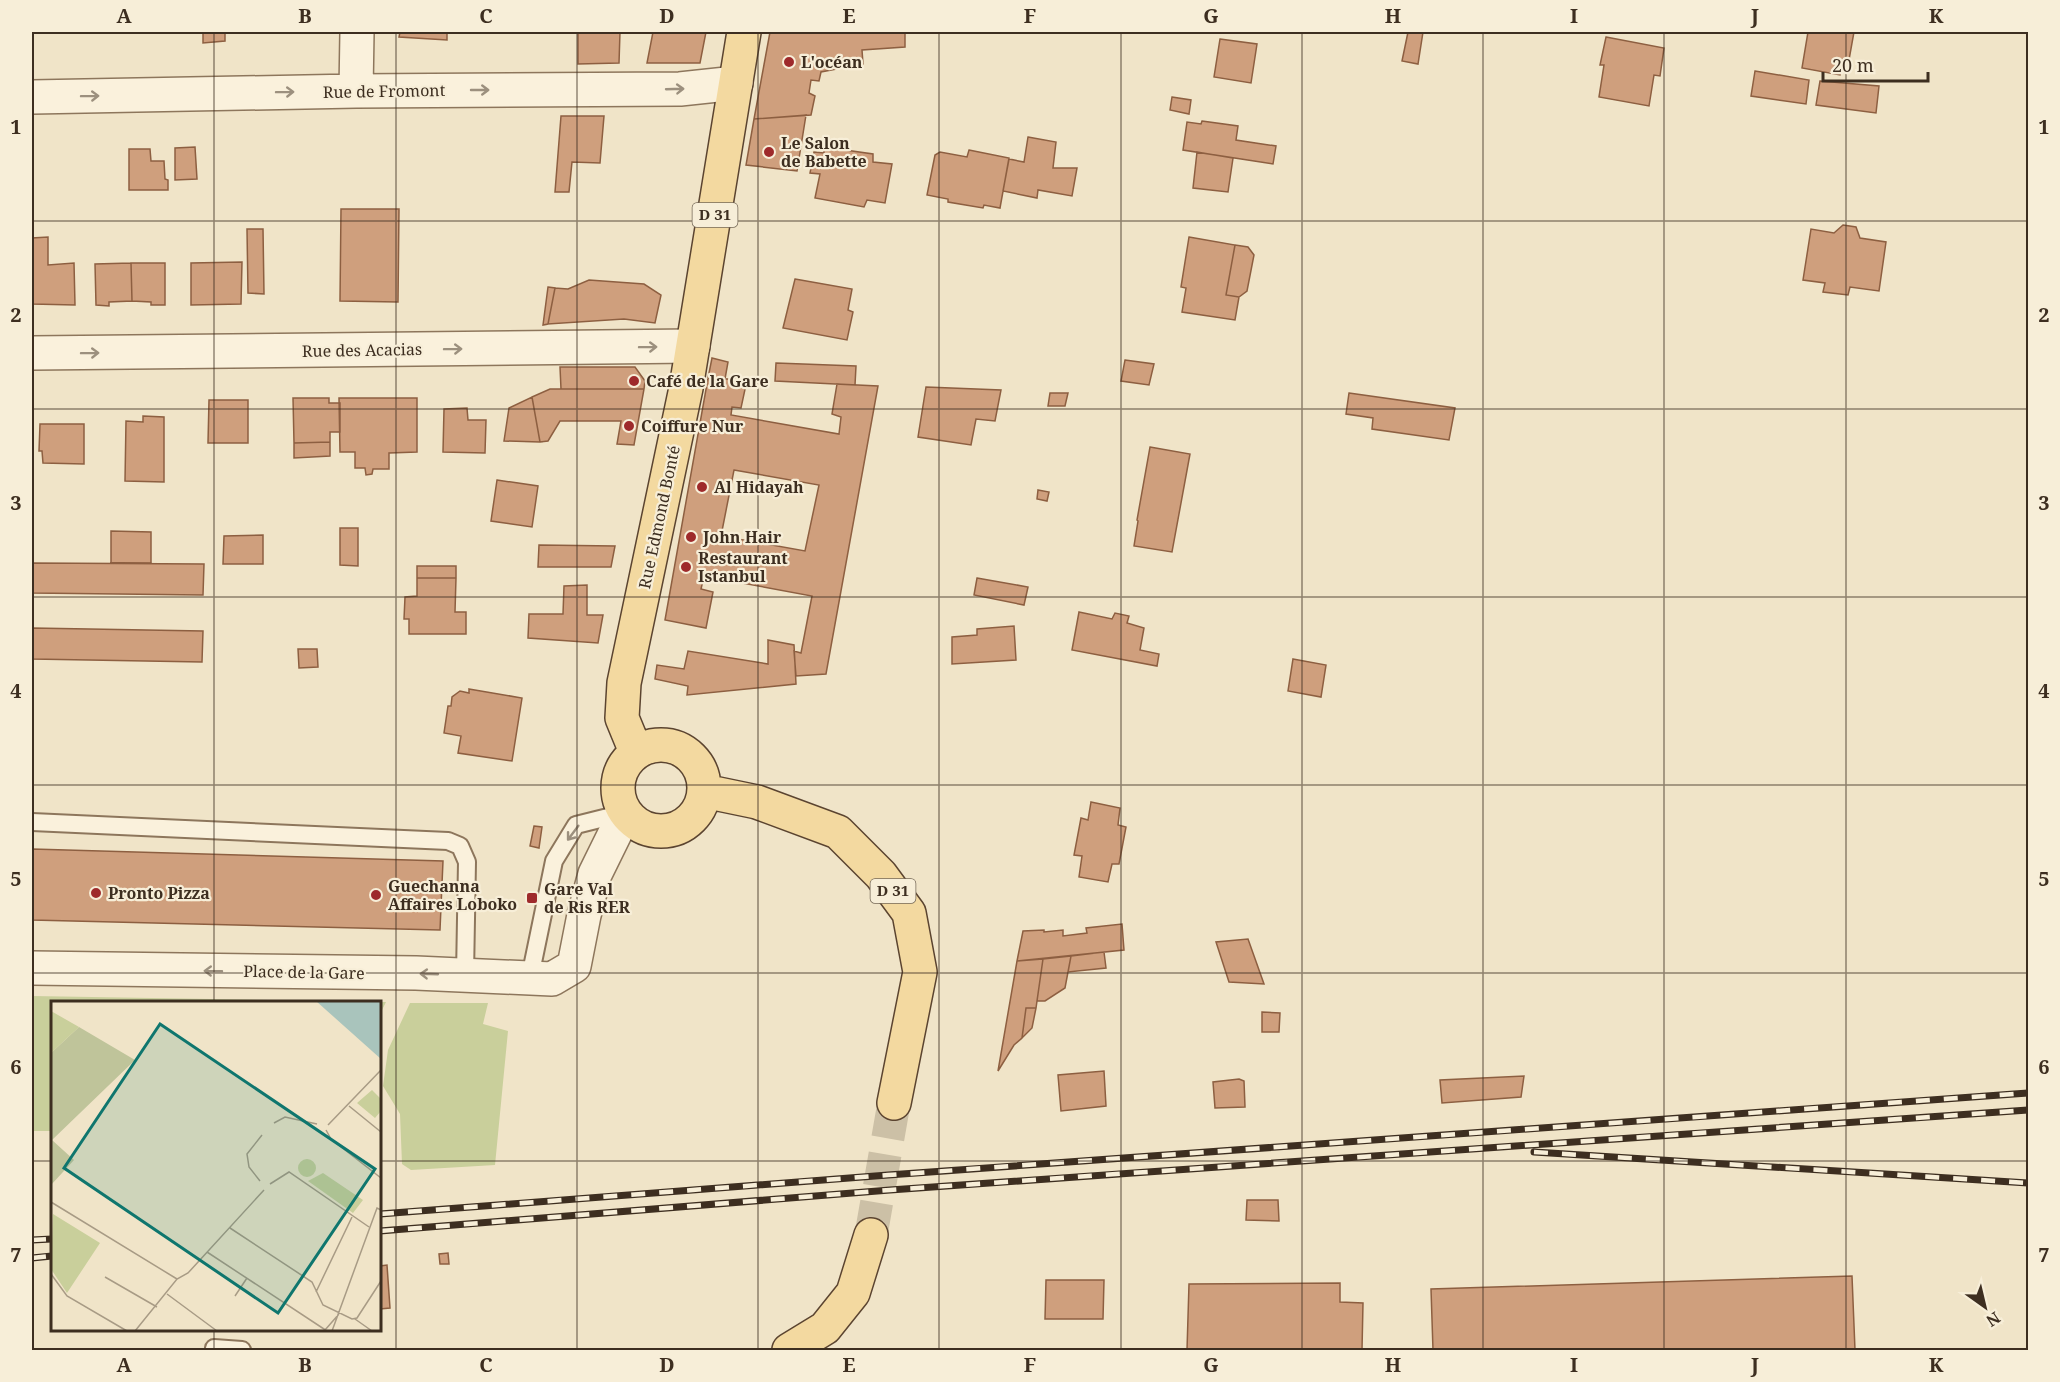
<svg xmlns="http://www.w3.org/2000/svg" width="2060" height="1382" viewBox="0 0 2060 1382" font-family="'Noto Serif',serif">
	<style>
		.park { fill: #c9cf9b }
		.building { fill: #cf9f7d; stroke: #8d5f41; stroke-width: 1.5; fill-rule: evenodd }
		.lines { fill: none; stroke-linecap: round; stroke-linejoin: round }
		.primary-tunnel { stroke: #ccc0a6; stroke-width: 33; stroke-dasharray: 33 16; stroke-linecap: butt }
		.service-casing { stroke: #8d765c; stroke-width: 20 }
		.minor-casing { stroke: #8d765c; stroke-width: 36 }
		.primary-casing { stroke: #5b4430; stroke-width: 36 }
		.service { stroke: #faf1dc; stroke-width: 16 }
		.minor { stroke: #faf1dc; stroke-width: 33 }
		.primary { stroke: #f3d9a0; stroke-width: 33 }
		.rail-casing { stroke: #3d2e20; stroke-width: 7 }
		.rail { stroke: #f7eed8; stroke-width: 4.5; stroke-dasharray: 14; stroke-linecap: butt }
		.oneway { stroke: #9c907e }
		.grid { fill: none; stroke: #3d2e20; stroke-width: 1.5; stroke-opacity: 0.55 }
		.poi-dot { fill: #9e2a2b; stroke: #f7eed8; stroke-width: 2 }
		.labels { text-anchor: middle; stroke-width: 4.5; stroke-linejoin: round; paint-order: stroke }
		.shield { fill: #f7eed8; stroke: #756857; stroke-width: 1.5 }
		.shield-label { font-size: 15px; font-weight: bold; fill: #3d2e20 }
		.poi-label { font-size: 16px; font-weight: bold; fill: #3d2e20; stroke: #f7eed8; text-anchor: start }
		.street-label { font-size: 16px; fill: #3d2e20; stroke: #f7eed8 }
		.inset-road { fill: none; stroke: #a89b85; stroke-width: 1.5 }
		.view { fill: #0f766e; fill-opacity: 0.15; stroke: #0f766e; stroke-width: 3 }
		.inset-edge { fill: none; stroke: #3d2e20; stroke-width: 3 }
		.neatline { fill: none; stroke: #3d2e20; stroke-width: 2 }
		.grid-label { font-size: 20px; text-anchor: middle; font-weight: bold; fill: #3d2e20 }
	</style>
	<rect width="100%" height="100%" fill="#f0e4c8"/>
	<path class="park" d="M32,996L386,1002L380,1014V1002H52V1131H32Z
		M410,1003H488L483,1024L508,1031L495,1165L411,1170L402,1164L400,1114L383,1086L388,1050Z"/>
	<path class="building" d="M203,32H225V41L203,43Z
		M400,32H447V40L399,37Z
		M578,32H620L619,63L578,64Z
		M653,32H706L700,63H647Z
		M770,32H905V47L862,50L863,64L821,72L819,81L811,80L809,93L815,96L811,115L754,119Z
		M1408,32H1423L1418,64L1402,61Z
		M1808,32H1854L1849,60L1843,59L1840,75L1802,68Z
		M1606,37L1664,48L1660,76L1654,75L1649,106L1599,97L1604,65H1600Z
		M1220,39L1257,44L1251,83L1214,77Z
		M1755,71L1809,80L1806,104L1751,96Z
		M1820,81L1879,86L1876,113L1816,105Z
		M1172,97L1191,100L1189,114L1170,110Z
		M806,115L797,171L746,165L754,119Z
		M561,116H604L600,163L572,162L569,192H555Z
		M1202,121L1238,126L1236,140L1276,146L1273,164L1183,150L1187,122L1201,124Z
		M1028,137L1056,142L1053,168H1077L1072,196L1038,190L1037,198L1003,191L1009,159L1024,162Z
		M195,147L197,179L175,180V148Z
		M824,147L873,154V162L892,164L885,203L867,200L864,207L815,198L820,174L810,173L814,152L824,153Z
		M129,149H150L151,161H164L165,179L168,180V190H129Z
		M969,150L1009,158L1000,208L984,205L983,208L948,202V199L927,195L935,155L940,152L967,157Z
		M1197,152L1233,158L1228,192L1193,188Z
		M341,209H399L398,302L340,301Z
		M1843,225L1856,227L1860,238L1886,242L1879,291L1850,287L1848,295L1823,292L1825,283L1803,280L1811,229L1834,233Z
		M247,229H263L264,294L248,293Z
		M48,237V265L74,263L75,305L32,304V238Z
		M1189,237L1235,245L1226,295L1239,297L1235,320L1182,312L1186,288L1181,287Z
		M1235,245L1248,247L1254,255L1247,291L1239,297L1226,295Z
		M242,262L241,304L191,305V263Z
		M131,263H165V305H151V302L132,301Z
		M131,263L132,301L109,302V306L96,305L95,264Z
		M795,279L852,289L848,310L853,312L847,340L783,328Z
		M589,280L644,284L661,295L655,323L624,319L548,324L555,288L568,289Z
		M548,287L555,288L548,324L543,325Z
		M712,358L728,362L725,379L708,378Z
		M1125,360L1154,364L1149,385L1121,381Z
		M776,363L856,366L855,385L775,381Z
		M560,367H635L645,381L644,389H561Z
		M708,378L747,380L741,408L732,407L731,415L839,434L841,417L832,414L837,384L878,386L826,674L796,676L794,651L801,653L812,596L704,576L701,589L713,592L706,628L665,620ZM734,470L819,485L805,551L721,536Z
		M926,387L1001,390L995,421L976,419L971,445L918,437Z
		M550,389H644L634,445L617,444L621,421H560L548,441L540,442L532,397Z
		M1050,393H1068L1065,406H1048Z
		M1349,393L1455,408L1449,440L1372,429L1373,418L1346,414Z
		M532,397L540,442L504,441L509,408Z
		M293,398H329V403H340V432H330V442L294,443Z
		M339,398H417V452L389,453V469H373L372,474L366,475L365,468H355V452H340Z
		M209,400H248V443H208Z
		M467,408L468,420H486L485,453L443,452L444,409Z
		M143,416L164,417V482L125,481L126,421L143,422Z
		M40,424H84V464L43,463L42,451H39Z
		M330,442V456L294,458V443Z
		M1150,447L1190,454L1172,552L1134,546L1138,521L1137,520Z
		M497,480L538,486L532,527L491,521Z
		M1038,490L1049,492L1047,501L1037,499Z
		M340,528H358V566L340,565Z
		M111,531L151,532V563H111Z
		M263,535V564H223L224,536Z
		M539,545L615,546L611,567H538Z
		M32,563L204,564L203,595L32,593Z
		M417,566H456V578H417Z
		M417,578H456L455,612H466V634H409V619H404L405,597L417,596Z
		M977,578L1028,587L1024,605L974,595Z
		M587,585V615H603L598,643L528,638L529,614H563L564,586Z
		M1079,612L1112,619L1115,613L1129,616L1127,623L1144,628L1140,650L1159,654L1157,666L1072,650Z
		M1014,626L1016,660L952,664V637L977,635V629Z
		M32,628L203,631L202,662L32,659Z
		M768,640L794,645L796,684L687,695L688,686L655,679L657,665L684,669L688,651L768,664Z
		M298,649H317L318,667L299,668Z
		M1293,659L1326,665L1321,697L1288,691Z
		M469,689L522,698L512,761L458,753L461,736L444,733L448,706H451L452,697L460,691L469,693Z
		M1091,802L1120,808L1118,825L1126,827L1119,864H1112L1108,882L1079,877L1082,856L1074,855L1081,818L1088,820Z
		M534,826L542,827L539,848L530,846Z
		M32,849L443,861L440,930L32,920Z
		M1122,924L1124,950L1017,961L1023,931L1044,930V932L1063,930V936L1087,933L1086,928Z
		M1248,939L1264,984L1229,982L1216,942Z
		M1104,952L1106,968L1068,972L1071,956Z
		M1071,956L1065,988L1045,1001H1037L1043,959Z
		M1043,959L1036,1008H1026L1022,1038L1014,1045L998,1071L1017,961Z
		M1026,1008H1036L1032,1028L1022,1038Z
		M1262,1012L1280,1013L1279,1032H1262Z
		M1104,1071L1106,1106L1061,1111L1058,1075Z
		M1524,1076L1521,1097L1442,1103L1440,1080Z
		M1239,1079L1244,1081L1245,1107L1215,1108L1213,1082Z
		M1247,1200H1278L1279,1221L1246,1220Z
		M448,1253L449,1264H440L439,1254Z
		M387,1265L390,1308L380,1309V1266Z
		M1852,1276L1855,1350H1433L1431,1289Z
		M1046,1280H1104L1103,1319H1045Z
		M1340,1283V1302L1363,1303L1362,1350H1187L1189,1284Z"/>
	<g class="lines">
		<path class="primary-tunnel" d="M871,1235L894,1103"/>
		<g class="service-casing">
			<path id="service" d="M32,822L448,841L460,846L467,862L465,975
				M530,977L554,861L576,825L624,813
				M214,1348L242,1350"/>
		</g>
		<g class="minor-casing">
			<path id="minor" d="M356,91L357,32
				M32,97L356,91L680,89L736,83
				M32,353L693,346
				M32,968L416,973L552,979L574,966L584,915L595,874L625,813"/>
		</g>
		<g class="primary-casing">
			<path id="primary" d="M618 788a43 43 0 1 1 86 0a43 43 0 1 1-86 0Z
				M636,752L622,718L624,683L686,388L744,32
				M704,791L757,802L838,832L881,875L909,913L920,972L894,1103
				M789,1350L825,1328L853,1293L871,1235"/>
		</g>
		<use href="#service" class="service"/>
		<use href="#minor" class="minor"/>
		<use href="#primary" class="primary"/>
		<g class="rail-casing">
			<path id="rail" d="M1534,1152L2028,1183
				M380,1214L888,1175L2028,1093
				M380,1231L890,1190L2028,1110
				M32,1240L52,1239
				M32,1258L52,1256"/>
		</g>
		<use href="#rail" class="rail"/>
	</g>
	<defs><path id="oneway-shaft" d="M-6 0H5M1.5-3L5.5 0L1.5 3" fill="none" stroke-width="1.6" stroke-linecap="round" stroke-linejoin="round" transform="scale(1.5)"/></defs>
	<g class="oneway">
		<use href="#oneway-shaft" transform="translate(675 89) rotate(-2)"/>
		<use href="#oneway-shaft" transform="translate(480 90)"/>
		<use href="#oneway-shaft" transform="translate(285 92) rotate(-1)"/>
		<use href="#oneway-shaft" transform="translate(90 96) rotate(-1)"/>
		<use href="#oneway-shaft" transform="translate(648 347) rotate(-1)"/>
		<use href="#oneway-shaft" transform="translate(453 349) rotate(-1)"/>
		<use href="#oneway-shaft" transform="translate(90 353) rotate(-1)"/>
		<use href="#oneway-shaft" transform="translate(573 833) rotate(127)"/>
		<use href="#oneway-shaft" transform="translate(213 971) rotate(-179)"/>
		<use href="#oneway-shaft" transform="translate(429 974) rotate(-178)"/>
	</g>
	<path class="grid" d="M214,32V1002M396,32V1350M577,32V1350M758,32V1350M939,32V1350M1121,32V1350M1302,32V1350M1483,32V1350M1664,32V1350M1846,32V1350M32,221H2028M32,409H2028M32,597H2028M32,785H2028M32,973H2028M32,1161H52M380,1161H2028M214,1330V1350"/>
	<g class="poi-dot">
		<circle cx="789" cy="62" r="6"/>
		<circle cx="769" cy="152" r="6"/>
		<circle cx="634" cy="381" r="6"/>
		<circle cx="629" cy="426" r="6"/>
		<circle cx="702" cy="487" r="6"/>
		<circle cx="691" cy="537" r="6"/>
		<circle cx="686" cy="567" r="6"/>
		<circle cx="96" cy="893" r="6"/>
		<circle cx="376" cy="895" r="6"/>
		<rect x="526" y="892" width="12" height="12" rx="3"/>
	</g>
	<g class="labels">
		<g class="shield">
			<rect x="692.5" y="203" width="45" height="24" rx="4.5"/>
			<rect x="870.5" y="879" width="45" height="24" rx="4.5"/>
		</g>
		<g class="shield-label">
			<text x="715" y="220">D 31</text>
			<text x="893" y="896">D 31</text>
		</g>
		<g class="poi-label">
			<text x="801" y="68">L'océan</text>
			<text x="781" y="149">Le Salon<tspan x="781" dy="18">de Babette</tspan></text>
			<text x="646" y="387">Café de la Gare</text>
			<text x="641" y="432">Coiffure Nur</text>
			<text x="714" y="493">Al Hidayah</text>
			<text x="703" y="543">John Hair</text>
			<text x="698" y="564">Restaurant<tspan x="698" dy="18">Istanbul</tspan></text>
			<text x="388" y="892">Guechanna<tspan x="388" dy="18">Affaires Loboko</tspan></text>
			<text x="544" y="895">Gare Val<tspan x="544" dy="18">de Ris RER</tspan></text>
			<text x="108" y="899">Pronto Pizza</text>
		</g>
		<g class="street-label">
			<text transform="translate(384 91) rotate(-1)" y="6">Rue de Fromont</text>
			<text transform="translate(362 350) rotate(-1)" y="6">Rue des Acacias</text>
			<text transform="translate(659 517) rotate(-78)" y="6">Rue Edmond Bonté</text>
			<text transform="translate(304 972) rotate(1)" y="6">Place de la Gare</text>
		</g>
	</g>
	<g transform="translate(51 1001)">
		<rect width="330" height="330" fill="#f0e4c8"/>
		<path d="M28,26L84,59L1,139L23,159L0,184V52Z" fill="#bfc49a"/>
		<path d="M0,10L28,26L0,52ZM321,89L330,98V110L324,117L306,102ZM247 167a9 9 0 1 1 18 0a9 9 0 1 1-18 0ZM272,172L312,199L302,212L257,180ZM2,213L49,242L16,292L0,268Z" fill="#c9cf9b"/>
		<path d="M265,0H330V58Z" fill="#a9c4bc"/>
		<path class="inset-road" d="M298,105L330,131M223,122L234,116L266,123M277,124L330,69M275,129L280,138L330,177M209,180L198,166L196,153L211,134M219,183L238,171L318,226M0,201L126,278M179,227L261,281L272,304L301,318L306,317L330,280M156,251L276,330M0,273L16,295L76,330M54,276L106,306M265,291L301,216M116,293L166,330M184,295L196,277M304,318L321,330M274,329L288,313M84,330L126,278L137,272L213,189M281,330L326,207L330,209"/>
		<path class="view" d="M109,23L324,168L227,312L13,167Z"/>
		<rect width="330" height="330" class="inset-edge"/>
	</g>
	<rect width="2060" height="1382" fill="none" stroke="#f7eed8" stroke-width="66"/>
	<g transform="translate(1985 1307) rotate(146)" stroke="#f7eed8" stroke-width="4.5" paint-order="stroke">
	<path d="M0-4.5L10 22L0 15L-10 22Z" fill="#3d2e20"/>
	<text y="-9" font-size="16" font-weight="bold" text-anchor="middle" fill="#3d2e20">N</text>
	</g>
	<path d="M1823 72v9h105v-9" fill="none" stroke="#3d2e20" stroke-width="3"/>
	<text x="1832" y="72" font-size="18" fill="#3d2e20" stroke="#f7eed8" stroke-width="4.5" paint-order="stroke">20 m</text>
	<rect x="33" y="33" width="1994" height="1316" class="neatline"/>
	<g class="grid-label">
		<text x="124" y="23">A</text>
		<text x="305" y="23">B</text>
		<text x="486" y="23">C</text>
		<text x="667" y="23">D</text>
		<text x="849" y="23">E</text>
		<text x="1030" y="23">F</text>
		<text x="1211" y="23">G</text>
		<text x="1393" y="23">H</text>
		<text x="1574" y="23">I</text>
		<text x="1755" y="23">J</text>
		<text x="1936" y="23">K</text>
		<text x="16" y="134">1</text>
		<text x="2044" y="134">1</text>
		<text x="16" y="322">2</text>
		<text x="2044" y="322">2</text>
		<text x="16" y="510">3</text>
		<text x="2044" y="510">3</text>
		<text x="16" y="698">4</text>
		<text x="2044" y="698">4</text>
		<text x="16" y="886">5</text>
		<text x="2044" y="886">5</text>
		<text x="16" y="1074">6</text>
		<text x="2044" y="1074">6</text>
		<text x="16" y="1262">7</text>
		<text x="2044" y="1262">7</text>
		<text x="124" y="1372">A</text>
		<text x="305" y="1372">B</text>
		<text x="486" y="1372">C</text>
		<text x="667" y="1372">D</text>
		<text x="849" y="1372">E</text>
		<text x="1030" y="1372">F</text>
		<text x="1211" y="1372">G</text>
		<text x="1393" y="1372">H</text>
		<text x="1574" y="1372">I</text>
		<text x="1755" y="1372">J</text>
		<text x="1936" y="1372">K</text>
	</g>
</svg>
